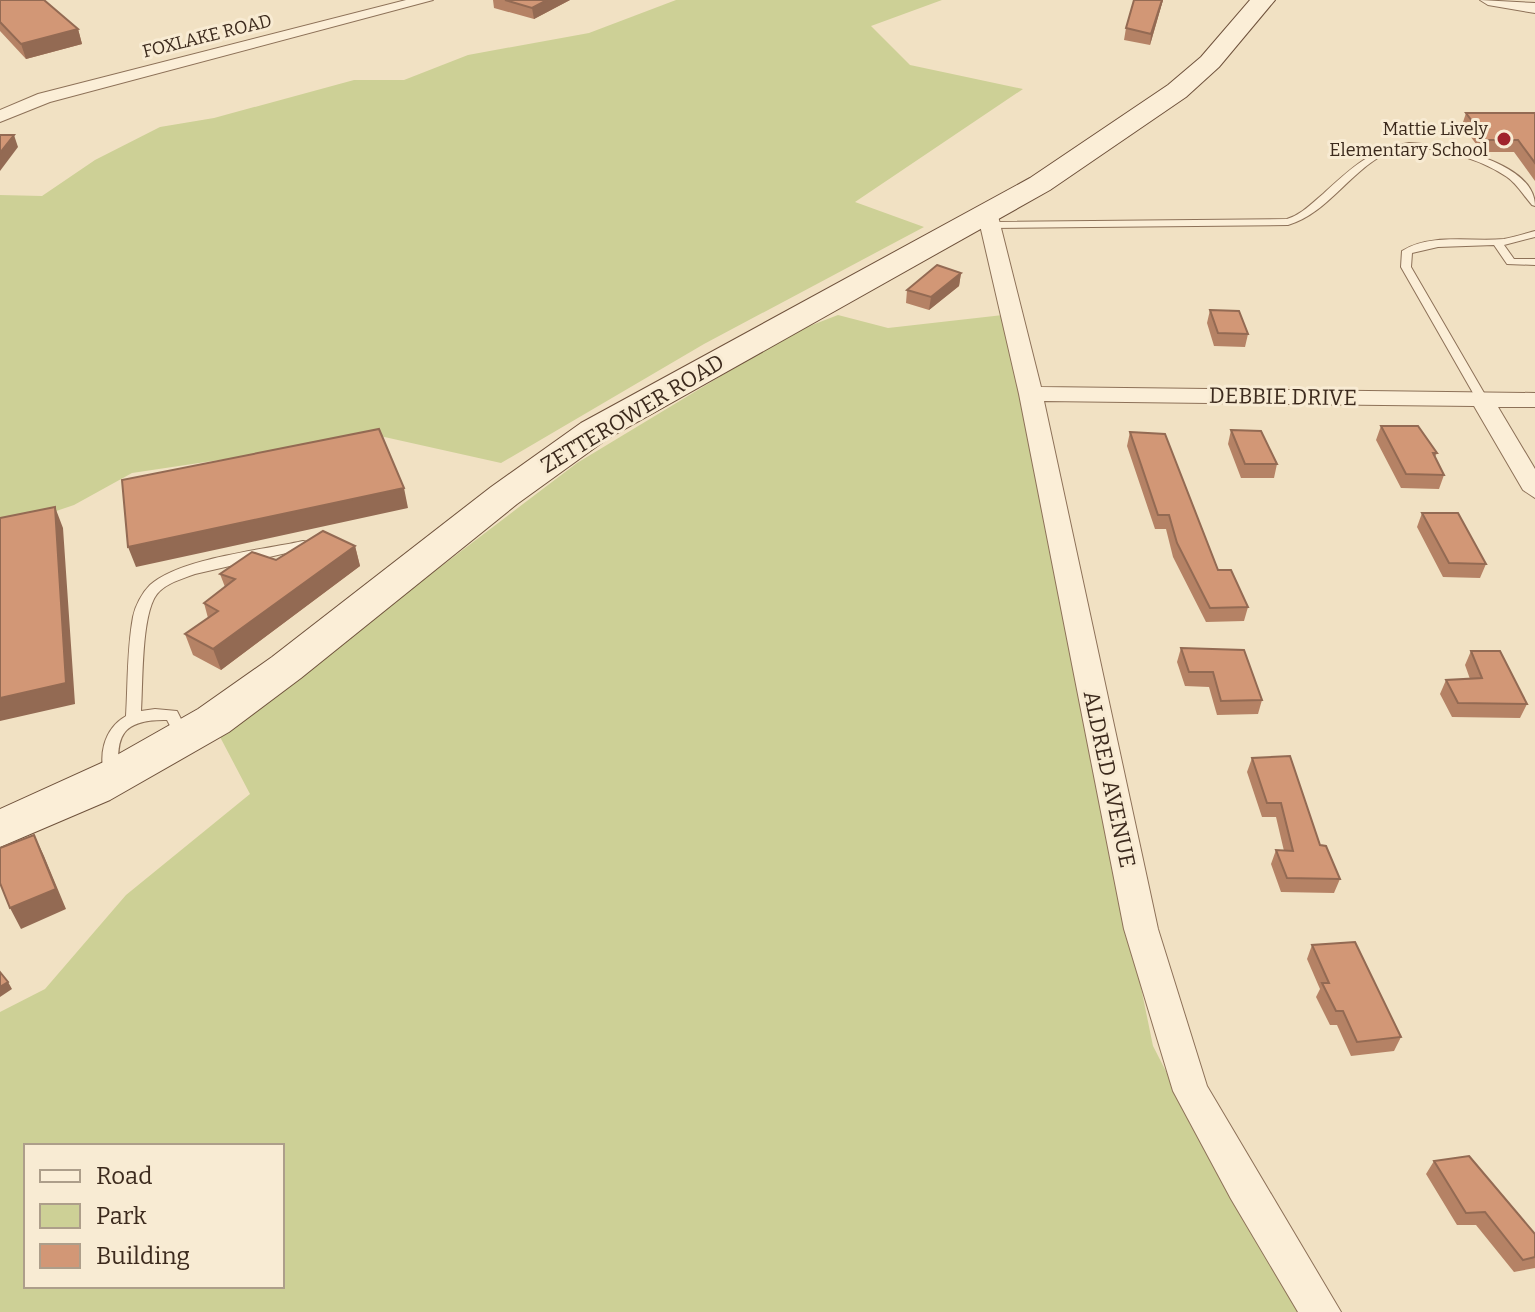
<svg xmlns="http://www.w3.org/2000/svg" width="1535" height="1312" viewBox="0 0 1535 1312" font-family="Bitter,serif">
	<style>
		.green { fill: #cdd096; fill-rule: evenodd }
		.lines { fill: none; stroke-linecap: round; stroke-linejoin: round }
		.lane-casing { stroke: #8d7158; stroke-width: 2 }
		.street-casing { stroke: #8d7158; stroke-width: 2 }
		.secondary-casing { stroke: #6f523c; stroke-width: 2 }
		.lane { fill: #fbeed7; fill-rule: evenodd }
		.street { fill: #fbeed7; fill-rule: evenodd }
		.secondary { fill: #fbeed7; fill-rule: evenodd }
		.wall { fill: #b58265 }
		.shaded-wall { fill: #936a53 }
		.building { fill: #d29776; stroke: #936a53; stroke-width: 2 }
		.poi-dot { fill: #a0242c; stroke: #f8ebd3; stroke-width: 3 }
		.labels { text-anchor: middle; stroke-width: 6; stroke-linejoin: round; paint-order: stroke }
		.far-street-label { font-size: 18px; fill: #3c2a1d; stroke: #f8ebd3 }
		.far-poi-label { font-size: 18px; fill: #3c2a1d; stroke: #f8ebd3; text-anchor: end }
		.street-label { font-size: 22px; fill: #3c2a1d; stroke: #f8ebd3 }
	</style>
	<rect width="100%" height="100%" fill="#f1e1c3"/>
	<path class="green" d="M676,0H942L871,26L910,65L1023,89L855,202L924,227L704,344L501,463L380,436L132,473L74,505L0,530V195L42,196L95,160L160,127L214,118L354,80H404L468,55L589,33Z
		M838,315L888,328L1003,315L1153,1046L1227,1190L1309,1312H0V1012L45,989L126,895L250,794L219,735L577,463L794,332ZM26,1146H282V1286H26Z"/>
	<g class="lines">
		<g class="lane-casing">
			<path id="lane" d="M1409,143C1443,144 1535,161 1535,206L1532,205C1524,196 1517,184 1507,177C1478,157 1415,137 1383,155C1348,174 1326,214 1288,225L990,228L985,225L990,222L1287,219C1302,214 1311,204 1323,194C1349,170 1373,147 1409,143Z
				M1535,231V237L1504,245L1514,259H1535V265L1507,264L1494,245L1438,247L1412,253L1411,267L1487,398L1481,401L1477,400L1401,267L1402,251C1430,233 1471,242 1504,239C1514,237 1524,234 1535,231Z
				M303,541L308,542L309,545L308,548L195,574C182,579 166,583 157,594C141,614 143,684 141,711L155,709L177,711L190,737L188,741H178L167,720C122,719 114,736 120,778L117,782H107C97,758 103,729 126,716C128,684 127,649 133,617C135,606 142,593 150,585C180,558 263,550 303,541Z"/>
		</g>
		<g class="street-casing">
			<path id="street" d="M406,0H433L50,102L0,122V110L38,94Z
				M1480,0L1535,3V13L1488,5Z
				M987,206L997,212L1041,387L1535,393V407H1498L1535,469V498L1523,490L1474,406L1044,401L1158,929L1207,1086L1341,1312H1298L1231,1199L1173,1091L1124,929L1019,394L977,212Z"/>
		</g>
		<g class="secondary-casing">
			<path id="secondary" d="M1250,0H1275L1219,67L1186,97L1050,190L607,439L517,504L301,678L229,732L110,800L0,847V809L108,760L198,709L272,657L491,487L581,423L1030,178L1168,85L1201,57Z"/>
		</g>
		<use href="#lane" class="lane"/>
		<use href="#street" class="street"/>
		<use href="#secondary" class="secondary"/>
	</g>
	<path class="wall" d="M0,0L78,29L82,44L26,59L0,31Z
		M493,0H570L534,19L494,8Z
		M1163,0L1150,45L1124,40L1126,28Z
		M1466,113H1535V181L1514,152H1482L1462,125Z
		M961,273L959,286L929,310L906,303L907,290Z
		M1210,310L1248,334L1245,347L1214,346L1207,323Z
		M1381,426L1437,453L1435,457L1444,475L1439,489L1401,488L1376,440Z
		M1231,430L1277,464L1274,478H1241L1228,444Z
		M1130,432L1218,570L1248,607L1244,621L1206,622L1173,557L1166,529H1155L1127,446Z
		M1422,513L1486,564L1480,578L1443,577L1417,527Z
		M355,546L360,566L221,670L193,655L185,634L208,618L204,603L225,587L220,574L276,560Z
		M1181,648L1262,700L1258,714L1217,715L1209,687L1185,686L1177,662Z
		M1471,651L1527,704L1520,718L1452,717L1440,694L1446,680L1470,679L1465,665Z
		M1252,758L1320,845L1340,879L1334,893L1281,892L1271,864L1276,850L1284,851L1276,817H1262L1247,772Z
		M1312,945L1401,1037L1394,1051L1351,1056L1337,1025H1330L1316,997L1320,989L1307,959Z
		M1434,1161L1535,1234V1268L1514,1272L1476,1225H1457L1426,1174Z"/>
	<path class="shaded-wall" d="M547,0H570L534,19L532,8Z
		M1162,0H1163L1150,45L1151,34Z
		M78,29L82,44L26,59L21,44Z
		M14,135L18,147L0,171V153Z
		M961,273L959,286L929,310L931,297Z
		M404,488L408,508L136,567L128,547Z
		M55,507L63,528L75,704L0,721V698Z
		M355,546L360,566L221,670L213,649Z
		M34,835L44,856L66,909L21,929L10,908Z
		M8,982L12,989L0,997V987Z"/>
	<path class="building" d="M0,0H44L78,29L21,44L0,22Z
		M505,0H547L532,8Z
		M1134,0H1162L1151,34L1126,28Z
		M1466,113H1535V163L1518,140H1486Z
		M0,135H14L0,153Z
		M937,265L961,273L931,297L907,290Z
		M1210,310L1239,311L1248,334L1218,333Z
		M1381,426H1418L1437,453H1433L1444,475L1406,474Z
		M379,429L404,488L128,547L122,480Z
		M1231,430L1261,431L1277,464H1245Z
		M1130,432L1165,434L1218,570H1231L1248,607L1210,608L1177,543L1169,515H1158Z
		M55,507L66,683L0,698V518Z
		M1422,513H1458L1486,564L1449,563Z
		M323,531L355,546L213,649L185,634L218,611L204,603L235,579L220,574L252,552L276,560Z
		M1181,648L1244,650L1262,700L1221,701L1213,672H1189Z
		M1471,651H1500L1527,704L1458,703L1446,680L1482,678Z
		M1290,756L1320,845L1326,846L1340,879L1287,878L1276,850L1293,851L1281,803H1267L1252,758Z
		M34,835L56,889L10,908L0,883V848Z
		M1355,942L1401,1037L1357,1042L1343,1011H1336L1322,983H1329L1312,945Z
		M0,972L8,982L0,987Z
		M1469,1156L1535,1234V1257L1523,1260L1485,1212L1466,1213L1434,1161Z"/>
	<circle class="poi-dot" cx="1504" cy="139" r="8"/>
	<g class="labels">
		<g class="far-street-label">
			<text transform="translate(207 36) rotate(-14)" y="6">FOXLAKE ROAD</text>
		</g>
		<g class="far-poi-label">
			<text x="1488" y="135">Mattie Lively<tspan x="1488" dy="21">Elementary School</tspan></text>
		</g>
		<g class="street-label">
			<text transform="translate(1283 396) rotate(1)" y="8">DEBBIE DRIVE</text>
			<text transform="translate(632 413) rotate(-31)" y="8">ZETTEROWER ROAD</text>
			<text transform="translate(1110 779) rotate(78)" y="8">ALDRED AVENUE</text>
		</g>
	</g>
	<rect x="24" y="1144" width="260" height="144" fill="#f8ebd3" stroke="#ad9e8a" stroke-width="2"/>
	<rect x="40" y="1170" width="40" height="12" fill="#fbeed7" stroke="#ad9e8a" stroke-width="2"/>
	<text x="96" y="1184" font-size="24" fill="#3c2a1d">Road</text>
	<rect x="40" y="1204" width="40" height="24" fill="#cdd096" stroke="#ad9e8a" stroke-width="2"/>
	<text x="96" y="1224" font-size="24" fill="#3c2a1d">Park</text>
	<rect x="40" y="1244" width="40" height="24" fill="#d29776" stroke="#ad9e8a" stroke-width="2"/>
	<text x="96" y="1264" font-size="24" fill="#3c2a1d">Building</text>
</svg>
